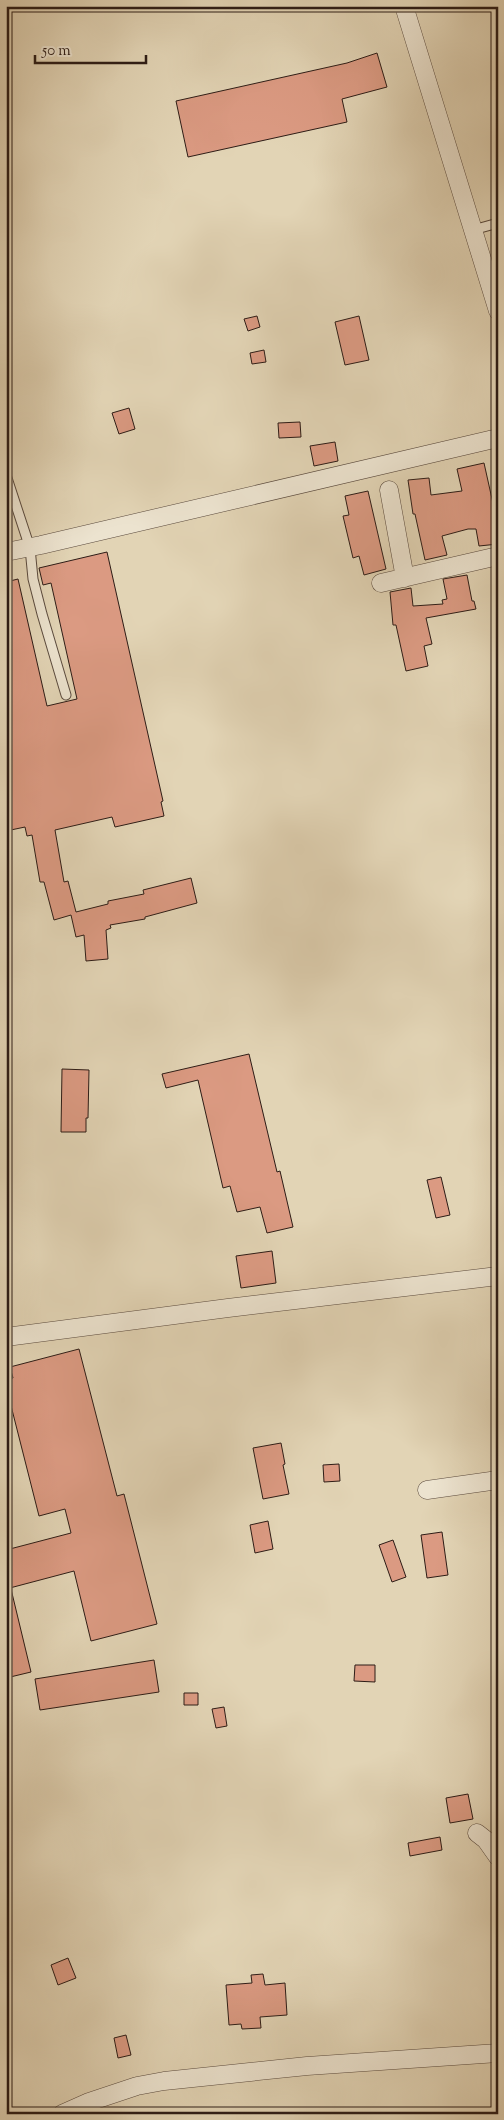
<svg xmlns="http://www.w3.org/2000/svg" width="504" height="2120" viewBox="0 0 504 2120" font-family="'Sorts Mill Goudy',serif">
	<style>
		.building { fill: #db9a82; stroke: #2d1c16 }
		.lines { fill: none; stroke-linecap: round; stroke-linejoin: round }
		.service-casing { stroke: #5a4a3e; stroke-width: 11 }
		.minor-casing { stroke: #5a4a3e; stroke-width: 19 }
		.service { stroke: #ece3cf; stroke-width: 9 }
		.minor { stroke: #ece3cf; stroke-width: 18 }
	</style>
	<rect width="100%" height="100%" fill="#e2d4b5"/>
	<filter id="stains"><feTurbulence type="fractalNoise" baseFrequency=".004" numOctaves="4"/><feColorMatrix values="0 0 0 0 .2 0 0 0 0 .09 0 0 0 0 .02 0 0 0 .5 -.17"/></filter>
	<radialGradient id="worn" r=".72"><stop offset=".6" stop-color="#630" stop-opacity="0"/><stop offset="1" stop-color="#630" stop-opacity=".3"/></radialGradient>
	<path class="building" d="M377,53L387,87L342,99L347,122L188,157L176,101L347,63Z
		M257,316L260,327L248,331L244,319Z
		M359,316L369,360L345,365L335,322Z
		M264,350L266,362L252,364L250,353Z
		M129,408L135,429L119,434L112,413Z
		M300,422L301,437L279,438L278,423Z
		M335,442L338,461L314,466L310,446Z
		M484,463L494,508H496L498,544L479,546L476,529H468L442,536L447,555L425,560L415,514H413L408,480L429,478L431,495L462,491L457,469Z
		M368,491L386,569L364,575L359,556L353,558L343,516L349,515L345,496Z
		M107,552L163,801L161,802L164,816L115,827L112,817L55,830L64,882L68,881L76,912L108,904V901L144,894L143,890L191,878L197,903L145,917V919L110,925L111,928L106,930L108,959L86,961L84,935L76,937L71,915L54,920L44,882H40L32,835L27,836L25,827L6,831V582L18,579L47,706L77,699L51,583L43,585L39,568Z
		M467,575L472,601H474L476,609L426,618L432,644L424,646L428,666L406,671L396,625H393L390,592L411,588L413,606L443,604L442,600L447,599L443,579Z
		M249,1054L277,1172L280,1171L293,1227L267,1233L260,1207L237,1212L230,1186L223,1188L198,1080L166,1088L162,1074Z
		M62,1069L89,1070L88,1118H86V1132H61Z
		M441,1177L450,1215L436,1218L427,1180Z
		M272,1251L276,1283L241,1288L236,1256Z
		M79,1349L117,1496L124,1494L157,1624L91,1641L74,1571L6,1589V1550L71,1533L65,1509L39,1516L6,1386V1379L13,1378L10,1367Z
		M281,1443L285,1464L283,1465L289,1494L263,1499L253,1448Z
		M339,1464L340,1481L324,1482L323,1465Z
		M268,1521L273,1549L255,1553L250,1525Z
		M442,1532L448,1575L427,1578L421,1535Z
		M393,1540L406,1577L392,1582L379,1545Z
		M11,1589L31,1672L6,1678V1590Z
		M154,1660L159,1692L40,1710L35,1679Z
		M355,1665H375V1682L354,1681Z
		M184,1693H198V1705H184Z
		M224,1707L227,1726L216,1728L212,1709Z
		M468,1794L473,1819L450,1823L446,1798Z
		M440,1837L442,1850L410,1856L408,1843Z
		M68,1958L76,1978L58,1985L51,1965Z
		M263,1974L265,1985L285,1983L287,2015L260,2017L261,2028L242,2029L241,2024L229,2025L226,1985L252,1983L251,1975Z
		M126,2035L131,2055L118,2058L114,2038Z"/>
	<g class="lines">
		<g class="service-casing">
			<path id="service" d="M473,230L498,223
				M6,475L30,548L33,579L42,614L66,695"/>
		</g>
		<g class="minor-casing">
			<path id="minor" d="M404,6L498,311
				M389,490L405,578
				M6,552L41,545L498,438
				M381,583L498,556
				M6,1337L228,1308L498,1276
				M427,1490L498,1480
				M477,1833L486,1840L498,1857
				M62,2114L89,2102L137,2086L164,2081L307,2066L498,2053"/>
		</g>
		<use href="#service" class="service"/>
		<use href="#minor" class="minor"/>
	</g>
	<rect width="504" height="2120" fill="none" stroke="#e2d4b5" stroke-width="25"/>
	<rect x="8" y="8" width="489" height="2105" fill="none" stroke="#2d1c16" stroke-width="2.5"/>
	<rect x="12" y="12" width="479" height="2095" fill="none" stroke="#2d1c16"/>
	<path d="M35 55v8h111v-8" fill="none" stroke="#2d1c16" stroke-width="2.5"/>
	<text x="42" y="55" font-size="15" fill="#2d1c16" stroke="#ece3cf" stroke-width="4" paint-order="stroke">50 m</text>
	<rect width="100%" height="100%" filter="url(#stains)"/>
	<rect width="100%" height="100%" fill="url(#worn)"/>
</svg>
